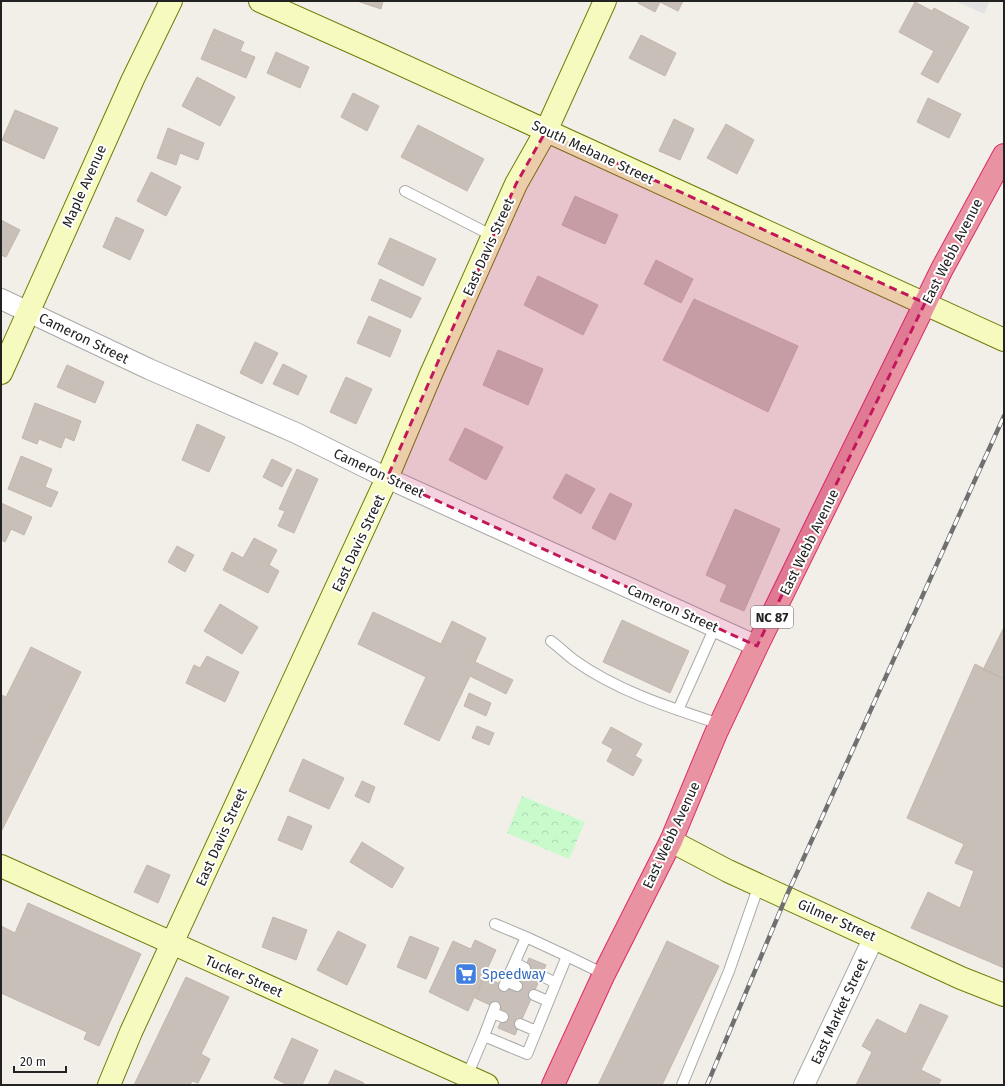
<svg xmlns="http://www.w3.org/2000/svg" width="1005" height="1086" viewBox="0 0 1005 1086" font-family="'Fira Sans',sans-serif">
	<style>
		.park { fill: url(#park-crowns) }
		.parking { fill: #e2e2e2 }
		.building { fill: #c7bfb8; stroke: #c4b6ab }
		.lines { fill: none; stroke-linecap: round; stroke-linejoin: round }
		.lane-casing { stroke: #a9a9a9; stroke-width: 12 }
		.street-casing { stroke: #a9a9a9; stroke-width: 22 }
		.secondary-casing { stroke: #707d05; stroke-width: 24 }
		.highway-casing { stroke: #dc2a67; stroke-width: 24 }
		.lane { stroke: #fff; stroke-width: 10 }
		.street { stroke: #fff; stroke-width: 20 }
		.secondary { stroke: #f7fabf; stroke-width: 22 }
		.highway { stroke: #e892a2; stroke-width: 22 }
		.rail-casing { stroke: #707070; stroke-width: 4.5 }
		.rail { stroke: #fff; stroke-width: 3; stroke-dasharray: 9; stroke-linecap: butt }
		.marked { fill: #c2185b; fill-opacity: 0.2; stroke: #c2185b; stroke-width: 3; stroke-dasharray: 8 5; stroke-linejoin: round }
		.labels { text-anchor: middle; stroke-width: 4; stroke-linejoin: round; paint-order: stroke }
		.shield { fill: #fff; stroke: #646464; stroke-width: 1 }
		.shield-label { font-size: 13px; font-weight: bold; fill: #222 }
		.street-label { font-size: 14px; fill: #222; stroke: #fff }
		.shop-label { font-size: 14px; fill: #366cbe; stroke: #fff; text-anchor: start }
	</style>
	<defs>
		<pattern id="park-crowns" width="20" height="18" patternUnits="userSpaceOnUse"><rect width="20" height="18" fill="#c8facc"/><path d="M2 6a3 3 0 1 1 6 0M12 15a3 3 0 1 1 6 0" fill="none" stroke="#acd6af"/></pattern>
	</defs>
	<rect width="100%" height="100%" fill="#f2efe9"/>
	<path class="park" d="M522,796L585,822L569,859L507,833Z"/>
	<path class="parking" d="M955,1H990L984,14Z"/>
	<path class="building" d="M357,1H383L381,9Z
		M639,1H683L678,11L660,2L655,12L638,3Z
		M915,2L932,11L934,8L969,27L938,83L921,74L934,51L899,32Z
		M214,29L244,42L240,51L255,57L246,78L201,59Z
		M641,35L676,53L665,76L629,58Z
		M276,52L309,67L300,88L267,73Z
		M197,77L235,97L220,126L182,106Z
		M353,93L379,106L367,131L341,117Z
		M928,98L961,114L949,138L917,122Z
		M15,110L58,128L44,159L2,140Z
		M674,119L694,129L680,160L659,151Z
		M726,124L754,140L737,174L707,158Z
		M418,125L484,159L467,191L401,157Z
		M168,128L204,143L198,160L180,153L176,165L157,158Z
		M151,172L181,187L166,216L137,201Z
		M575,196L618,215L605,244L562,225Z
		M116,217L144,230L130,260L103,247Z
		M1,220L20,230L6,257L1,255Z
		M390,238L436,259L423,286L378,264Z
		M656,260L693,279L681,303L644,284Z
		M538,276L598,305L583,335L524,305Z
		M380,279L421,298L411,318L371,300Z
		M694,299L798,346L768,412L663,360Z
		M369,316L401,330L390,357L357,343Z
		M255,342L278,353L262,384L240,373Z
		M498,350L543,369L528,405L483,385Z
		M283,364L307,376L298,395L273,384Z
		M67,365L104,382L95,403L57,387Z
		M346,377L372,389L356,424L330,412Z
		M35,403L81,421L74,441L65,437L61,448L39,439L37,444L22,438Z
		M197,424L225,437L209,472L182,460Z
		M465,428L503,447L486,480L449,460Z
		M21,456L52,469L45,487L58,492L51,507L8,489Z
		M272,459L292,469L282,487L263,477Z
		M297,469L318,479L294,533L278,526L285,511L279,509Z
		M566,474L595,489L581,514L553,498Z
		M610,493L632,504L615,540L592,528Z
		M1,503L32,517L24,535L11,529L5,542L1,540Z
		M735,509L780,529L744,611L720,601L727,585L706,575Z
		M254,538L277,550L269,565L279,571L268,593L223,570L232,552L243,558Z
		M177,546L194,555L185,572L168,562Z
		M220,604L258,627L242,654L204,631Z
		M373,612L441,644L452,621L486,638L475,662L513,680L506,694L470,676L439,741L404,724L426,677L358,644Z
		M622,620L689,651L670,693L603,662Z
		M1004,627V679L983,670Z
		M31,647L81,672L2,830L1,829V695L6,697Z
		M207,656L239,672L225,702L186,683L194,665L200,668Z
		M975,664L1004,679V968L911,928L928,892L960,908L974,871L955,863L964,844L907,818Z
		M469,693L491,703L486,716L464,706Z
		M477,726L494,733L489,745L472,738Z
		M611,727L642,744L635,756L642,760L633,776L607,761L613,749L602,743Z
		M303,759L344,778L329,809L289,791Z
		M362,781L375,787L369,803L355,796Z
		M288,816L312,826L302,850L278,840Z
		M362,842L404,868L392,888L350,862Z
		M147,865L170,875L158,903L134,892Z
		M28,903L141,954L99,1046L84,1039L87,1032L1,993V926L15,933Z
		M273,917L307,930L296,960L262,947Z
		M338,931L366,945L347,985L317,970Z
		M410,936L439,948L426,979L397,967Z
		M475,940L496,950L468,1011L429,992L453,941L471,949Z
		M667,941L719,966L662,1085H598Z
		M529,958L546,965L515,1035L498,1028L505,1012L475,998L484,977L515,990Z
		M186,977L229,997L201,1054L210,1059L198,1083L192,1081L190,1085H134Z
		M920,1004L948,1016L921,1070L941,1080L938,1085H856L872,1052L862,1046L877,1019L906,1034Z
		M292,1038L318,1050L302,1085H288L274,1078Z
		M335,1070L364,1083L363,1085H328Z"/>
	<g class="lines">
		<g class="lane-casing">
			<path id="lane" d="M405,191L493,236
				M551,641C559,647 566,654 574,660C617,691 671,708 720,724
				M678,710L715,627
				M495,924L526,937
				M515,963L525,968
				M542,976L556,983
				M506,981L517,986
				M504,986L526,937L567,956
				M534,995L548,1001
				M493,1013L503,1017
				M520,1024L536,1031
				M484,1036L495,1007
				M467,1076L484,1036L527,1054L567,956L604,974
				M682,1085L729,971L759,885"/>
		</g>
		<g class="street-casing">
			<path id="street" d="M1,299L149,369L296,433L387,478L757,646
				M804,1085L874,937"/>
		</g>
		<g class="secondary-casing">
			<path id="secondary" d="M260,1L374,52L1004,340
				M1,373L133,79L171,1
				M671,841L728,871L961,978L1004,995
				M1,866L487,1085
				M109,1085L131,1032L387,478L431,374L516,184L546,131L605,1"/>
		</g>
		<g class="highway-casing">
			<path id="highway" d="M553,1085L604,974L671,841L716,733L757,646L942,269L1004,155"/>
		</g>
		<use href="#lane" class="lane"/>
		<use href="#street" class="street"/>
		<use href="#secondary" class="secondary"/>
		<use href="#highway" class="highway"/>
		<g class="rail-casing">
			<path id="rail" d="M707,1085L786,897L1004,416"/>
		</g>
		<use href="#rail" class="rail"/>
	</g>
	<path class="marked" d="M546,131L925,303L757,646L387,478L516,184Z"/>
	<defs>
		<g id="supermarket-square" transform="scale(1.15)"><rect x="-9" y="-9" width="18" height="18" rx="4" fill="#3f7fe0" stroke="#fff"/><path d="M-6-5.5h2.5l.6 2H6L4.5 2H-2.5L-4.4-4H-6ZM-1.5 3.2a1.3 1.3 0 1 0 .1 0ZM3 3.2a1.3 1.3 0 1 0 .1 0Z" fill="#fff"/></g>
	</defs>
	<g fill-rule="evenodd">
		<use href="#supermarket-square" x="466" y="974"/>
	</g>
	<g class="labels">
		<rect class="shield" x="751" y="606" width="42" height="22" rx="3"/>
		<g class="shield-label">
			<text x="772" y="622">NC 87</text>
		</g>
		<g class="street-label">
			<text transform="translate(593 152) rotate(25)" y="5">South Mebane Street</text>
			<text transform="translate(84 186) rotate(-66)" y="5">Maple Avenue</text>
			<text transform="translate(488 247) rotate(-66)" y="5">East Davis Street</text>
			<text transform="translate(952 251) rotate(-63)" y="5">East Webb Avenue</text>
			<text transform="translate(84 338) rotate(26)" y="5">Cameron Street</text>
			<text transform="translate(379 473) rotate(25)" y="5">Cameron Street</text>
			<text transform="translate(809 542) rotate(-64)" y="5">East Webb Avenue</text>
			<text transform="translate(358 543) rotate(-65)" y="5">East Davis Street</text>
			<text transform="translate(673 608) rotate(24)" y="5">Cameron Street</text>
			<text transform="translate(671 835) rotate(-65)" y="5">East Webb Avenue</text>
			<text transform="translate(221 837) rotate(-66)" y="5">East Davis Street</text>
			<text transform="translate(837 920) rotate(24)" y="5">Gilmer Street</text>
			<text transform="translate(244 976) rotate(24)" y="5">Tucker Street</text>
			<text transform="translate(839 1011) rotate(-65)" y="5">East Market Street</text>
		</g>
		<g class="shop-label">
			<text x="482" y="979">Speedway</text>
		</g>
	</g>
	<rect width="1005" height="1086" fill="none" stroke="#222222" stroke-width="4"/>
	<path d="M14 1066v6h52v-6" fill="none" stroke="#222222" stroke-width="2"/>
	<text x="20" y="1066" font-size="12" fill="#222222" stroke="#ffffff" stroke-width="3" paint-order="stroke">20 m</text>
</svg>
